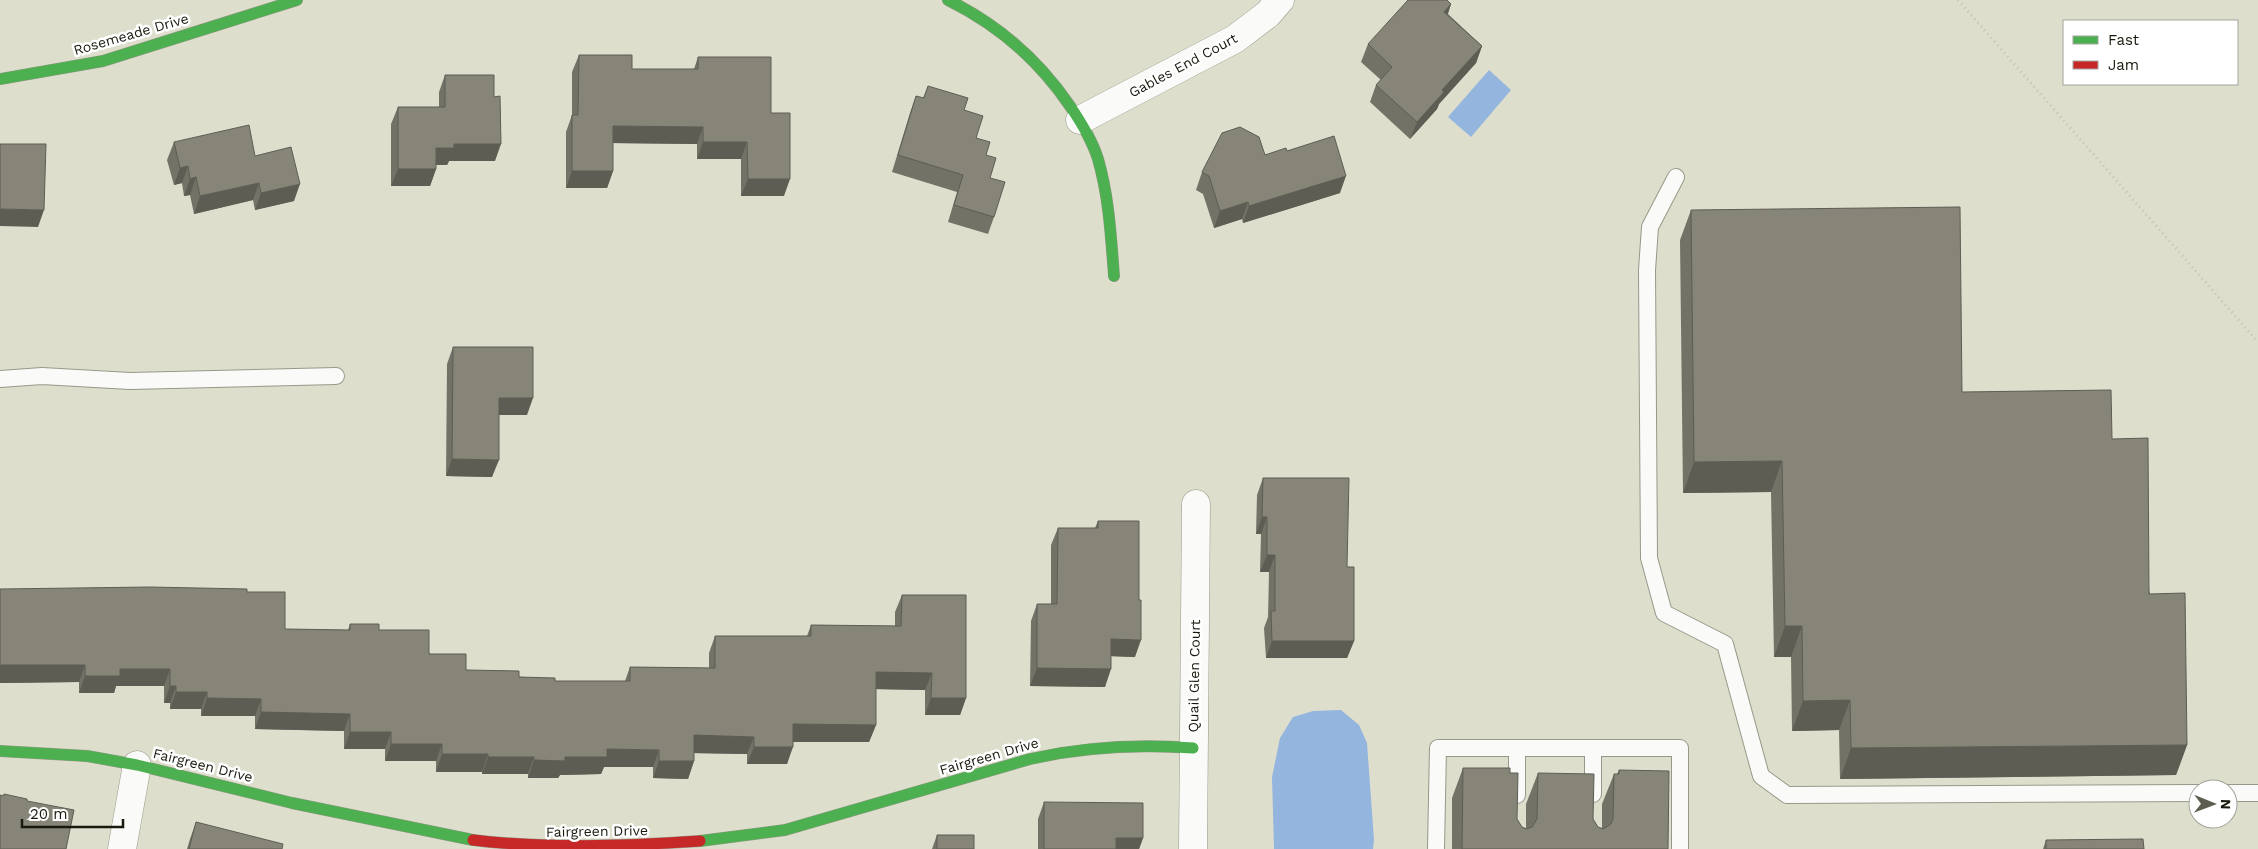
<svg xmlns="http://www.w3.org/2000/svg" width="2258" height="849" viewBox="0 0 2258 849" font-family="'Work Sans',sans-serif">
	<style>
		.water { fill: #94b5de }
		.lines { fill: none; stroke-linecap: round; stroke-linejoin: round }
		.lane-casing { stroke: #98988a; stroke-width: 18 }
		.street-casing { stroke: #98988a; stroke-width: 29 }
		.fast-casing { stroke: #98988a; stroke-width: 12 }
		.jam-casing { stroke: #98988a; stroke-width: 12 }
		.path { stroke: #c1c1bb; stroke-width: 3; stroke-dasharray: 1 4; stroke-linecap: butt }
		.lane { stroke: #fafaf8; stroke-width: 16 }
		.street { stroke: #fafaf8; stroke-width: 28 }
		.fast { stroke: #4caf50; stroke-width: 11 }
		.jam { stroke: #c62828; stroke-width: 11 }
		.wall { fill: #737267 }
		.shaded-wall { fill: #5e5d54 }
		.building { fill: #868578; stroke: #5e5d54 }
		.labels { text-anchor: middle; stroke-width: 5; stroke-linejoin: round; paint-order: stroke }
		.street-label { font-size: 14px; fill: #19190d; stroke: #fff }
	</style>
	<rect width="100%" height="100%" fill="#dedecd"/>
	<path class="water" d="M1489,70L1511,90L1471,137L1448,117Z
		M1341,710L1359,725L1367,743L1374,840L1373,849H1274L1272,777L1280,738L1293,717L1313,711Z"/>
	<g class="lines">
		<g class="lane-casing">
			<path id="lane" d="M1676,177L1650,227L1647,270L1649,558L1664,613L1725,644L1761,776L1787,795L2198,793
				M0,379L42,376L130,381L336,376
				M2228,793H2258
				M1593,794V748
				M1517,795V748
				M1436,849L1438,748H1680V849"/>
		</g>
		<g class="street-casing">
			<path id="street" d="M1080,120L1235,39L1268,14L1280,0
				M122,849L137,765
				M1193,849L1196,504"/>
		</g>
		<g class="fast-casing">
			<path id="fast" d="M948,0C999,25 1038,59 1070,106C1081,122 1092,140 1098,159C1109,197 1111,237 1114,276
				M0,79L103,61L297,0
				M0,751L87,756L137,765L292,803L473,840
				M700,841L785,830L1030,759C1084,747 1138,744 1193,748"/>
		</g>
		<g class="jam-casing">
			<path id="jam" d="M473,840C547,849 625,846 700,841"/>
		</g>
		<path class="path" d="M1958,0L2258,342"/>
		<use href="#lane" class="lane"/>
		<use href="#street" class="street"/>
		<use href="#fast" class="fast"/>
		<use href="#jam" class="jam"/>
	</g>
	<path class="wall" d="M1451,4L1448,14L1482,46L1476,63L1439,104L1437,109L1410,139L1370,102L1376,85L1381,80L1361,62L1368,44Z
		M579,55L632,69H694L698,57L771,113L784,196H741V159H697V144L613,143V171L607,188H566V132L572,115V72Z
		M445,75L495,161H449L447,165H436V169L430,186H391V124L398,107H439V92Z
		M928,86L964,110L976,138L986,155L994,217L988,234L948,222L957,192L892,172L910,113L916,96L923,98Z
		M174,142L255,156L294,201L255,210L253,200L194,214L190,195L184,196L182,183L174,185L167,160Z
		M1287,151L1340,193L1243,223L1242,219L1214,228L1203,194L1196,190L1202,172L1265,155Z
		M1691,210L1962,392L2112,439L2187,745L2176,775L1840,779L1839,730L1792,731L1791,657H1774L1771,492L1683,493L1680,240Z
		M453,347L527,415H499L492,477L446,476L447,364Z
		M1263,478L1347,567L1354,641L1347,658H1266L1264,628L1268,617L1269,572H1260L1261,534H1256L1257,495Z
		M1098,521L1135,657L1111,656L1105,687L1030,686L1031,621L1037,604H1051V545L1058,528H1095Z
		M247,592L285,629L348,630L350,624L379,630L466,670L555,681H625L630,667L709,668V653L715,636H807L811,625L895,626V612L902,595L966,698L960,715H925V690L876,689V725L869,742H793L787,764H747V754L694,753V761L688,779L653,778V767H604L601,774L560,775L558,778H528V774H482V772H436V761H385V749H344V731L255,729V716H201V709H170V703H164V686H116L114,693H79V682L0,683Z
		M1463,768L1510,773L1517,819L1522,827L1526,828V804L1538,773L1593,819L1598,827L1602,828V804L1614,774H1617L1619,770L1668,849H1452V798Z
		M1044,802L1143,838L1139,849H1038V819Z
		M196,822L282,849H187L190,839Z
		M937,835L974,849H932Z
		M2046,840L2144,849H2043Z"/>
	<path class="shaded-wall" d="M1451,4L1445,21L1444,12Z
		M1482,46L1476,63L1439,104L1437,109L1410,139L1417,122L1442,90Z
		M613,126L703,127L697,144L607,143Z
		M703,142H747L741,159H697Z
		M454,144H501L495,161H449L447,165H430L436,148Z
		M188,166L182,183L174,185L180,168Z
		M398,169H436L430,186H391Z
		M572,171H613L607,188H566Z
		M1346,176L1340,193L1243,223L1249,206Z
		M196,177L190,195L184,196L190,179Z
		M748,179H790L784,196H741Z
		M259,183L253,200L194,214L200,196Z
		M300,184L294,201L255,210L261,193Z
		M1248,202L1242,219L1214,228L1220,211Z
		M0,209L44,210L38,227L0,226Z
		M499,398H533L527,415H493Z
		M452,459L499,460L492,477L446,476Z
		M1782,461L1771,492L1683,493L1694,462Z
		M1262,517H1267L1261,534H1256Z
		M1267,555H1275L1269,572H1260Z
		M1785,626H1802L1791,657H1774Z
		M1111,639L1141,640L1135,657L1105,656Z
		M1272,641H1354L1347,658H1266Z
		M0,665H85L79,682L0,683Z
		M1037,668L1111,669L1105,687L1030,686Z
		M120,669H170L164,686H116L114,693H79L85,676Z
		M876,672L932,673L925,690L870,689Z
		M170,686H176L170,703H164Z
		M176,692H207L201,709H170Z
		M207,698L261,699L255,716H201Z
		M931,698H966L960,715H925Z
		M1850,700L1839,730L1792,731L1803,701Z
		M261,712L350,714L344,731L255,729Z
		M793,724L876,725L869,742H787Z
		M350,732H391L385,749H344Z
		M694,735L754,737L747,754L688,753Z
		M391,744H442L436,761H385Z
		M2187,745L2176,775L1840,779L1851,748Z
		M754,747H793L787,764H747Z
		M607,749L659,750L653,767H604L601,774L560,775L558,778H528L534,760L565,757Z
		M442,754H488L482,772H436Z
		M488,757H534L528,774H482Z
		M659,761H694L688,779L653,778Z
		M1116,838H1143L1139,849H1111Z"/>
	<path class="building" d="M1408,0H1447L1451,4L1444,12L1482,46L1442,90L1444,92L1417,122L1376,85L1392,67L1368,44Z
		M579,55H632V69H698V57H771V113H790V179H748L747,142H703V127L613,126V171H572V115H578Z
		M445,75H494V97L500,96L501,144H454V148H436V169H398V107H445Z
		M928,86L968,98L964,110L983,116L976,138L990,142L986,155L996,158L990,178L1005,182L994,217L954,205L963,175L898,155L916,96L924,98Z
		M249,125L255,156L291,147L300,184L261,193L259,183L200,196L196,177L190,179L188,166L180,168L174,142Z
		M1240,127L1259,137L1265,155L1286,148L1287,151L1334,136L1346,176L1249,206L1248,202L1220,211L1209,176L1202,172L1222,133Z
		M0,144H46L44,210L0,209Z
		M1960,207L1962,392L2111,390L2112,439L2148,438L2149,594L2185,593L2187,745L1851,748L1850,700L1803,701L1802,626H1785L1782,461L1694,462L1691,210Z
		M453,347H533V398H499V460L452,459Z
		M1263,478H1349L1347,567H1354V641H1272L1271,611H1275V555H1267V517H1262Z
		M1098,521H1139V600H1141V640L1111,639V669L1037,668V604H1057L1058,528H1098Z
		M150,587L247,589V592H285V629L350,630V624H379V630H429V654H466V670L519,671V677L555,678V681H630V667L715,668V636H811V625L901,626L902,595H966V698H931L932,673L876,672V725L793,724V747H754V737L694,735V761H659V750L607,749V757H565V761L534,760V757H488V754H442V744H391V732H350V714L261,712V699L207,698V692H176V686H170V669H120V676H85V665H0V589Z
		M1463,768H1510V773H1518L1517,819L1522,827L1526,829L1532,827L1537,819L1538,773L1594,774L1593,819L1598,827L1603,829L1611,824L1613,819L1614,774H1619V770L1669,771L1668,849H1462Z
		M4,794L27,799V801L74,810L66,849H0V795L3,796Z
		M1044,802L1143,803V838H1116V849H1044Z
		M196,822L283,844L282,849H189Z
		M937,835H974V849H937Z
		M2143,839L2144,849H2046V840Z"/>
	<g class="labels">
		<g class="street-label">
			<text transform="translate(131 34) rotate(-16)" y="5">Rosemeade Drive</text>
			<text transform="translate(1183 65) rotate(-28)" y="5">Gables End Court</text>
			<text transform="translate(1194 676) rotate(-89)" y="5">Quail Glen Court</text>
			<text transform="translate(989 756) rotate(-16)" y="5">Fairgreen Drive</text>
			<text transform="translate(203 765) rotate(14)" y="5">Fairgreen Drive</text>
			<text transform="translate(597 831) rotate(-1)" y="5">Fairgreen Drive</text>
		</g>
	</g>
	<rect x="2063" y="20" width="175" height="65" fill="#ffffff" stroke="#a3a39e"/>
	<rect x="2073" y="36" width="25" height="8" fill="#4caf50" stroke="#a3a39e"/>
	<text x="2108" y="45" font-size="15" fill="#19190d">Fast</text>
	<rect x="2073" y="61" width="25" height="8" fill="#c62828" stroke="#a3a39e"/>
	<text x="2108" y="70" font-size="15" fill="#19190d">Jam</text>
	<g transform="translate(2213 804) rotate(91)"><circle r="24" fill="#ffffff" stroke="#a3a39e"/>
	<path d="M0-4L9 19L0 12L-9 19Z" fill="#5e5e50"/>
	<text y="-8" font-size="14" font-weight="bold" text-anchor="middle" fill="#19190d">N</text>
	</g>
	<path d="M22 819v8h101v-8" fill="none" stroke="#19190d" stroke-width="2.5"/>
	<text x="30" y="819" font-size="15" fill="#19190d" stroke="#ffffff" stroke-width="4" paint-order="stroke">20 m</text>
</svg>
